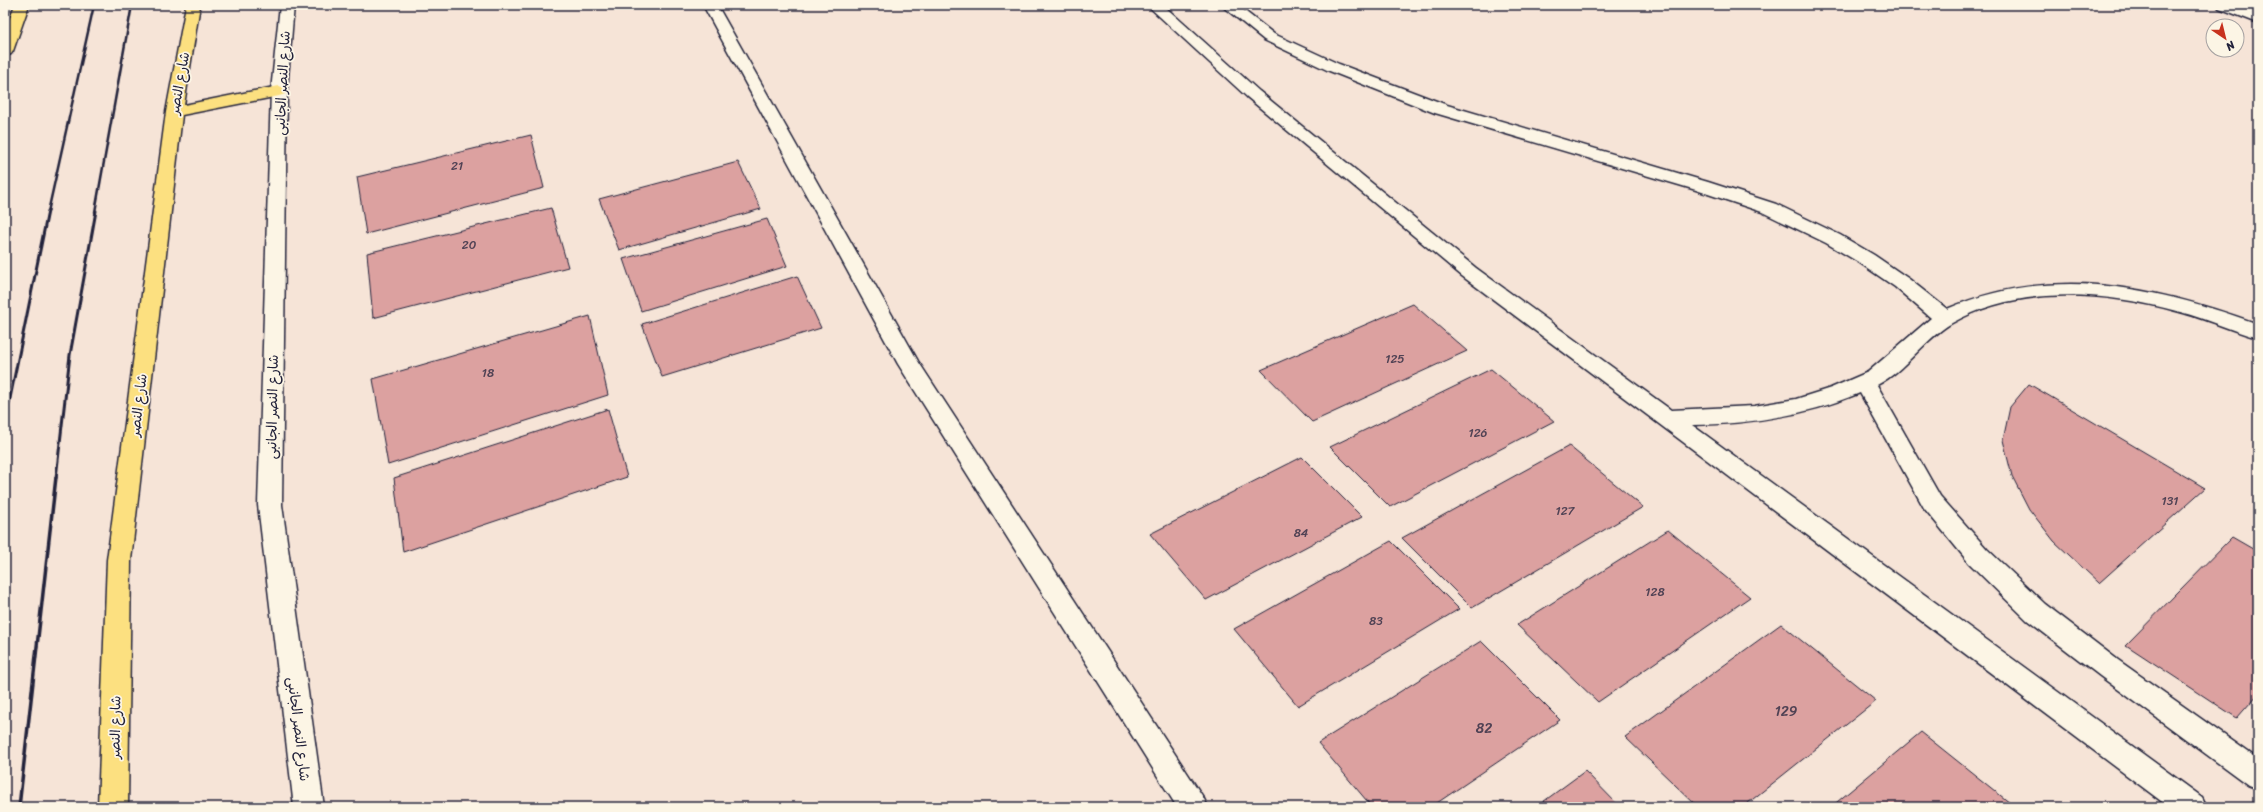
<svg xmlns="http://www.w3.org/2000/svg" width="2263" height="812" viewBox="0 0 2263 812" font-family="Sriracha,'Playpen Sans Arabic',sans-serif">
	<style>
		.building { fill: #dca1a0; stroke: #22223b }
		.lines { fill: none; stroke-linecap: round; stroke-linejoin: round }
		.street-casing { stroke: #22223b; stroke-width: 3 }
		.secondary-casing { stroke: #22223b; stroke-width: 3 }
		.primary-casing { stroke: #22223b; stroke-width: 3 }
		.street { fill: #fcf5e5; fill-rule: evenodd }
		.secondary { fill: #fcf5e5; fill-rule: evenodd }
		.primary { fill: #fce080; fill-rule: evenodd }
		.rail-far2 { stroke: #22223b; stroke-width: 2.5 }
		.rail-far1 { stroke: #22223b; stroke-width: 3 }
		.rail { stroke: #22223b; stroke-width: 3.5 }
		.labels { text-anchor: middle; stroke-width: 3.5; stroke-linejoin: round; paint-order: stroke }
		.number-label { font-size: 12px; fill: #504254 }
		.street-label { font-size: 14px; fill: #22223b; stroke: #fcf5e5 }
		.near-number-label { font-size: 14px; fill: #504254 }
	</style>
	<rect width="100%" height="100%" fill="#f6e4d7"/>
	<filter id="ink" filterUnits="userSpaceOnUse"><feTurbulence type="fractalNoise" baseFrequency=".025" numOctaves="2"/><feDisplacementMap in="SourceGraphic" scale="8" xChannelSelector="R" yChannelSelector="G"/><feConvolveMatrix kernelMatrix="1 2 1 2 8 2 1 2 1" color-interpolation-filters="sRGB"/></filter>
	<g filter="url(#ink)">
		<path class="building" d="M531,135L544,188L366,234L357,177Z
			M738,162L761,209L619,250L599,199Z
			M551,208L568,267L373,318L367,253Z
			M767,219L787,266L641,311L623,259Z
			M797,276L821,328L662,377L642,324Z
			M1413,304L1467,351L1312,422L1261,370Z
			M590,316L608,395L388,465L373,379Z
			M1491,369L1554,421L1390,507L1330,447Z
			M2029,384L2205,488L2099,583L2054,541L2029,509L2012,476L2003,440L2010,407Z
			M608,409L627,477L403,552L394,478Z
			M1569,446L1643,507L1472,608L1402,538Z
			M1302,457L1362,517L1206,600L1150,534Z
			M1668,530L1750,597L1598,702L1517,625Z
			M2232,537L2258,552V694L2237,718L2126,645Z
			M1391,541L1459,609L1298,706L1234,629Z
			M1781,624L1876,701L1743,807H1698L1625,737Z
			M1481,641L1560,720L1431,807H1372L1318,743Z
			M1921,732L2015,807H1831Z
			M1585,771L1620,807H1536Z"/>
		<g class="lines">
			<g class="street-casing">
				<path id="street" d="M703,5H717L918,361L1203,797L1208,807H1177L898,364Z
					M1147,5H1163L1259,91L1476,268L1671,410L1754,406L1796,399L1831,388L1868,372L1931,318L1895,287L1860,263L1826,243L1762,212L1696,190L1435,113L1327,70L1264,40L1221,5H1237L1274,34L1339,64L1447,105L1708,182L1776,204L1840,235L1874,255L1909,279L1947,309C2051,264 2155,286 2258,324V338C2232,331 2207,319 2180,312C2108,292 2019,284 1952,323C1923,340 1906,370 1877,385L1940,496L1987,549L2045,604L2118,660L2258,759V789L2248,785L2100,676L2027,620L1969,563L1924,508L1860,393C1805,416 1750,424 1692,425L2202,797L2207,807H2169L1462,276L1247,97Z
					M2217,5H2238L2258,13V23L2219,8Z"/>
			</g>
			<g class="secondary-casing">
				<path id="secondary" d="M280,5H294L287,91L282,505L324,807H294L258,505L271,91Z"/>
			</g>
			<g class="primary-casing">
				<path id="primary" d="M15,5H29L13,51L11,54L5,56V30Z
					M186,5H200L184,105L279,86L285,88L287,91L285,94L279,96L182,115L131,560L128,807H98L107,560L166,112Z"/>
			</g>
			<use href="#street" class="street"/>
			<use href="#secondary" class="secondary"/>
			<use href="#primary" class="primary"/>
			<path class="rail-far2" d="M48,212L94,5
				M95,212L132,5"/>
			<path class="rail-far1" d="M5,423L48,211
				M56,478L70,355L96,211"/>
			<path class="rail" d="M19,807L56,477"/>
		</g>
	</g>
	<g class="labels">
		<g class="number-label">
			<text x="457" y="170">21</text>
			<text x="469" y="249">20</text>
			<text x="1395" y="363">125</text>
			<text x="488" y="377">18</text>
			<text x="1478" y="437">126</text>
			<text x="2170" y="505">131</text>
			<text x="1565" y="515">127</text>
			<text x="1301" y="537">84</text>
			<text x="1655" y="596">128</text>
			<text x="1376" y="625">83</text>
		</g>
		<g class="street-label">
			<text transform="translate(179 83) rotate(-80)" y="5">شارع النصر</text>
			<text transform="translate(282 83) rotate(-87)" y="5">شارع النصر الجانبى</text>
			<text transform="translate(138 405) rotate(-83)" y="5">شارع النصر</text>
			<text transform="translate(272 407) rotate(-89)" y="5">شارع النصر الجانبى</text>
			<text transform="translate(115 727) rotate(-89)" y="5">شارع النصر</text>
			<text transform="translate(299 729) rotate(83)" y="5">شارع النصر الجانبى</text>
		</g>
		<g class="near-number-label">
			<text x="1786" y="716">129</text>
			<text x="1484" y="733">82</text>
		</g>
	</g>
	<rect width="2263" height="812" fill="none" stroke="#fcf5e5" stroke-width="20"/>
	<rect x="10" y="10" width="2243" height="792" fill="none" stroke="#22223b" stroke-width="1.5" filter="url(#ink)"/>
	<g transform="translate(2225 38) rotate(145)"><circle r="19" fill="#fcf5e5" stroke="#a5a1a1"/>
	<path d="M0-3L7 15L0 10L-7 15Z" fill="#c8321e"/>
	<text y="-6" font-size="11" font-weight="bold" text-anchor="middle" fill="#22223b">N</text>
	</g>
</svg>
